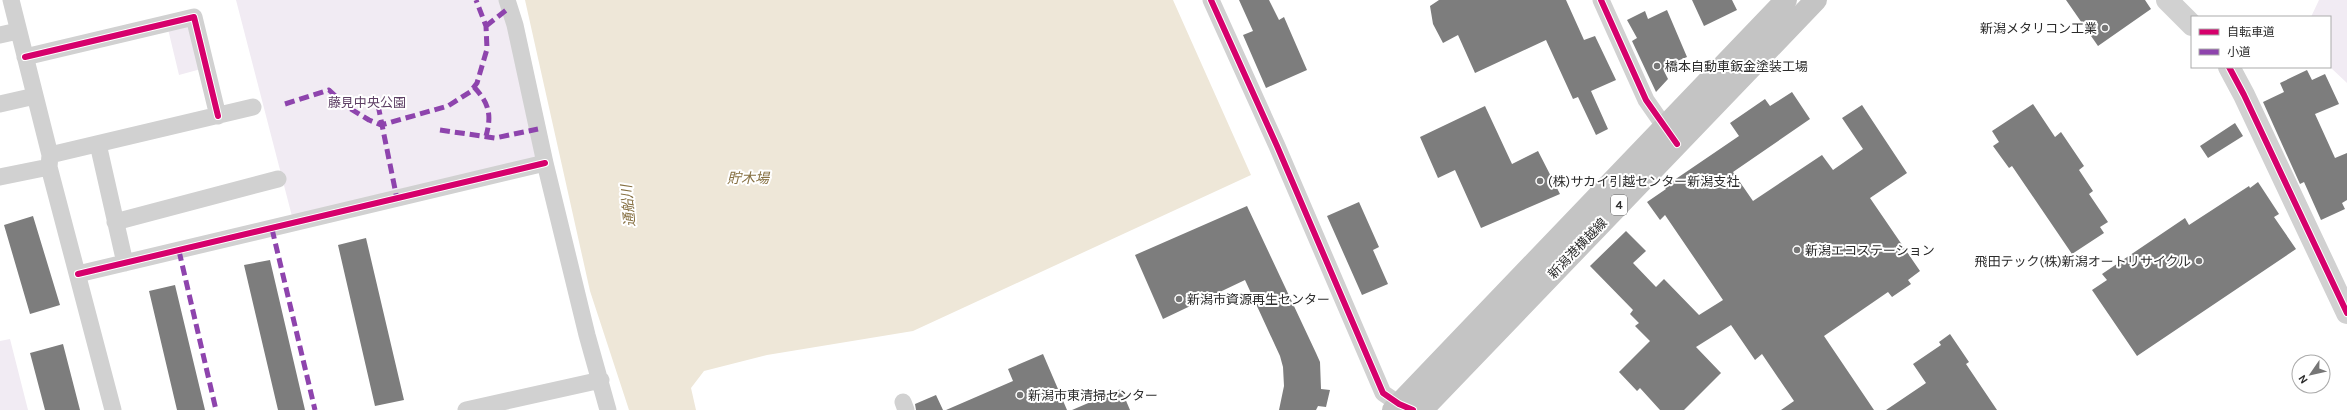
<svg xmlns="http://www.w3.org/2000/svg" width="2347" height="410" viewBox="0 0 2347 410" font-family="Karla,'Noto Sans JP',sans-serif">
	<style>
		.green { fill: #f1ebf3 }
		.water { fill: #eee7d8 }
		.building { fill: #7d7d7d }
		.lines { fill: none; stroke-linecap: round; stroke-linejoin: round }
		.minor { stroke: #d1d1d1; stroke-width: 17 }
		.tertiary { stroke: #d1d1d1; stroke-width: 22 }
		.primary { stroke: #c4c4c4; stroke-width: 22 }
		.quiet { stroke: #8e44ad; stroke-width: 5; stroke-dasharray: 10 5; stroke-linecap: butt }
		.cycleway-casing { stroke: #fff; stroke-width: 8 }
		.cycleway { stroke: #d6006c; stroke-width: 6 }
		.poi-dot { fill: #767676; stroke: #fff; stroke-width: 1.5 }
		.labels { text-anchor: middle; stroke-width: 4; stroke-linejoin: round; paint-order: stroke }
		.shield { fill: #fff; stroke: #6b6b6b; stroke-width: 1 }
		.shield-label { font-size: 12px; font-weight: bold; fill: #2c2c2c }
		.poi-label { font-size: 13px; fill: #2c2c2c; stroke: #fff; text-anchor: start }
		.park-label { font-size: 13px; fill: #5d3e64; stroke: #fff }
		.street-label { font-size: 13px; fill: #2c2c2c; stroke: #fff }
		.water-label { font-size: 14px; font-style: italic; fill: #867042; stroke: #fff }
	</style>
	<rect width="100%" height="100%" fill="#fff"/>
	<path class="green" d="M236,0H507L545,163L294,224Z
		M2319,0H2347V83L2330,67V17H2311Z
		M189,24L201,69L179,75L168,29Z
		M10,339L28,410H0V341Z"/>
	<path class="water" d="M525,0H1173L1251,175L913,331L767,355L704,371L691,388L696,410H629L590,291Z"/>
	<path class="building" d="M1239,0H1269L1279,20L1284,17L1307,70L1266,88L1243,35L1253,31Z
		M1439,0H1566L1584,40L1595,36L1616,80L1591,91L1608,129L1596,135L1578,97L1573,99L1546,40L1475,73L1458,35L1443,43L1433,24L1430,6Z
		M1692,0H1732L1737,10L1704,26Z
		M2066,0H2145L2151,9L2098,46Z
		M1667,10L1687,57L1670,64L1671,68L1664,71L1668,79L1656,92L1632,41L1637,38L1627,20L1645,11L1648,19Z
		M2307,70L2312,80L2325,74L2339,104L2315,114L2335,158L2347,153V200L2342,203L2345,209L2321,220L2304,182L2300,184L2263,102L2284,92L2280,83Z
		M1792,92L1810,119L1733,172L1753,201L1822,155L1833,170L1863,149L1842,118L1862,105L1907,173L1870,198L1920,271L1908,280L1911,284L1892,297L1888,292L1824,336L1874,410H1781L1794,401L1762,354L1755,360L1731,325L1696,347L1721,373L1684,410H1660L1640,388L1637,391L1619,372L1650,341L1635,326L1639,323L1630,314L1633,310L1590,266L1626,231L1646,251L1633,263L1656,287L1664,279L1699,315L1723,300L1665,215L1660,220L1647,202L1666,189L1664,187L1739,136L1730,123L1765,99L1770,106Z
		M2033,104L2055,137L2061,132L2084,166L2079,170L2093,191L2089,194L2108,222L2100,227L2104,233L2072,254L2012,166L2009,168L1993,146L1999,142L1992,131Z
		M1485,106L1512,164L1538,151L1560,194L1481,228L1455,170L1438,178L1420,137Z
		M2235,123L2243,136L2208,158L2200,146Z
		M2258,182L2279,214L2274,217L2296,249L2137,356L2092,290L2107,280L2102,274L2185,218L2189,225L2249,186L2250,188Z
		M1359,202L1379,247L1373,250L1388,284L1362,295L1327,216Z
		M1247,206L1316,353L1320,362L1321,389L1330,390L1326,407L1318,406L1316,410H1279L1284,386L1283,367L1280,356L1245,280L1163,319L1135,255Z
		M33,216L60,305L30,314L4,225Z
		M366,238L404,400L375,406L338,245Z
		M270,260L305,410H278L244,265Z
		M175,285L205,410H177L149,291Z
		M1950,334L1969,362L1966,364L1997,410H1886L1926,383L1913,364L1941,345L1939,342Z
		M63,344L80,410H45L30,353Z
		M1043,354L1067,410H946L1013,381L1008,369Z
		M1121,389L1130,410H1072Z
		M936,395L943,410H916L915,404Z"/>
	<g class="lines">
		<path class="minor" d="M11,0L50,155L49,167L113,410
			M507,0L515,25L545,163L587,335L608,410
			M1211,0L1277,146L1383,393L1399,404L1413,410
			M1601,0L1646,100L1671,136
			M0,35L18,31
			M25,57L194,17L218,116
			M0,104L35,96
			M98,144L125,263
			M50,155L253,107
			M0,177L49,167
			M115,222L278,179
			M78,274L545,163
			M903,402L906,410
			M466,410L601,380"/>
		<path class="tertiary" d="M2167,0L2192,25
			M2229,67L2244,95L2347,313"/>
		<path class="primary" d="M1393,410L1786,0
			M1422,410L1816,0"/>
		<path class="quiet" d="M486,26L509,8
			M474,87C489,103 492,115 486,136
			M285,104L329,90L346,106L369,120L381,125L448,106L470,92L477,83L487,49L486,26L476,0
			M378,105L397,199
			M440,130L495,138L538,129
			M272,229L315,410
			M179,251L216,410"/>
		<g class="cycleway-casing">
			<path id="cycleway" d="M1211,0L1277,146L1383,393L1399,404L1413,410
				M1601,0L1646,100L1677,144
				M25,57L194,17L218,116
				M2229,67L2244,95L2347,313
				M78,274L545,163"/>
		</g>
		<use href="#cycleway" class="cycleway"/>
	</g>
	<g class="poi-dot">
		<circle cx="2105" cy="28" r="4"/>
		<circle cx="1657" cy="66" r="4"/>
		<circle cx="1540" cy="181" r="4"/>
		<circle cx="1797" cy="250" r="4"/>
		<circle cx="2199" cy="261" r="4"/>
		<circle cx="1179" cy="299" r="4"/>
		<circle cx="1020" cy="395" r="4"/>
	</g>
	<g class="labels">
		<rect class="shield" x="1611" y="195" width="16" height="20" rx="3"/>
		<g class="shield-label">
			<text x="1619" y="209">4</text>
		</g>
		<g class="poi-label">
			<text x="2097" y="33" text-anchor="end">新潟メタリコン工業</text>
			<text x="1665" y="71">橋本自動車鈑金塗装工場</text>
			<text x="1548" y="186">(株)サカイ引越センター新潟支社</text>
			<text x="1805" y="255">新潟エコステーション</text>
			<text x="2191" y="266" text-anchor="end">飛田テック(株)新潟オートリサイクル</text>
			<text x="1187" y="304">新潟市資源再生センター</text>
			<text x="1028" y="400">新潟市東清掃センター</text>
		</g>
		<g class="park-label">
			<text x="367" y="107">藤見中央公園</text>
		</g>
		<g class="street-label">
			<text transform="translate(1577 248) rotate(-46)" y="5">新潟港横越線</text>
		</g>
		<g class="water-label">
			<text x="748" y="183">貯木場</text>
			<text transform="translate(628 206) rotate(-95)" y="5">通船川</text>
		</g>
	</g>
	<rect x="2191" y="16" width="140" height="52" fill="#ffffff" stroke="#ababab"/>
	<rect x="2199" y="29" width="20" height="6" fill="#d6006c" stroke="#ababab"/>
	<text x="2227" y="36" font-size="12" fill="#2c2c2c">自転車道</text>
	<rect x="2199" y="49" width="20" height="6" fill="#8e44ad" stroke="#ababab"/>
	<text x="2227" y="56" font-size="12" fill="#2c2c2c">小道</text>
	<g transform="translate(2311 374) rotate(236)"><circle r="19" fill="#ffffff" stroke="#ababab"/>
	<path d="M0-3L7 15L0 10L-7 15Z" fill="#767676"/>
	<text y="-6" font-size="11" font-weight="bold" text-anchor="middle" fill="#2c2c2c">N</text>
	</g>
</svg>
